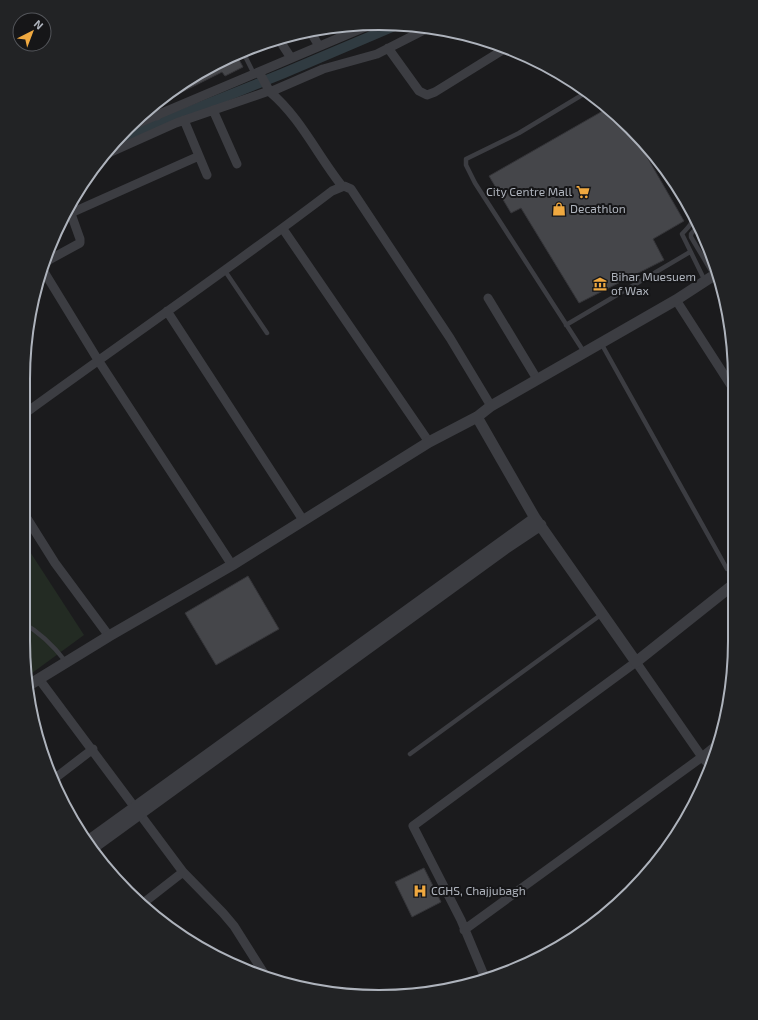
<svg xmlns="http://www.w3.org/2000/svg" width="758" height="1020" viewBox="0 0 758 1020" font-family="'Exo 2',sans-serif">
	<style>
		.green { fill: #232b23 }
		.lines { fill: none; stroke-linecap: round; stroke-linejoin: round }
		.canal { stroke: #303b41; stroke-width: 10 }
		.building { fill: #45464a; stroke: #353539 }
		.path { stroke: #424449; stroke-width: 1.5; stroke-dasharray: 2 3; stroke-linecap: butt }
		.service { stroke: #3c3d42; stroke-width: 4.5 }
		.minor { stroke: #3c3d42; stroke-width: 9 }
		.tertiary { stroke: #3c3d42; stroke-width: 11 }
		.labels { text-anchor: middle; stroke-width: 4; stroke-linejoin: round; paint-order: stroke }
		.poi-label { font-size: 12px; fill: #aeb3bc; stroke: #161618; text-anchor: start }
		.rim { fill: none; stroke: #aeb3bc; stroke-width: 2 }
	</style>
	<rect width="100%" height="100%" fill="#1b1b1d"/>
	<path class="green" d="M23,541L84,635L28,676L23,641Z"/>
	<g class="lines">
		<path class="canal" d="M125,137L284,73L397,25"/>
	</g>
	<path class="building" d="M236,54L243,67L225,76L222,72L172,97L169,92L222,60Z
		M608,108L632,131L684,221L653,239L664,260L579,303L521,208L511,213L489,176Z
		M248,576L279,629L216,665L185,613Z
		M424,868L441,902L412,917L395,882Z"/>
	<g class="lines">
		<path class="path" d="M23,642L25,639L24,635"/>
		<path class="service" d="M243,52L254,74
			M691,214C694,224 688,227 682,234L705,281
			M698,226L691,234V237L713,274
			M225,271L267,333
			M566,325L690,252
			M601,343L727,569L734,565
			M584,352L475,183L466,165V159L519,133L587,92
			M23,623C41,633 53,645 66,662
			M410,754L602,614"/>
		<path class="minor" d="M310,31L319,46
			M278,38L291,58
			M388,48L419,91L427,95L435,92L506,48
			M259,72L270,92
			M154,106L157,116
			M213,110L237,164
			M184,120L207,175
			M136,124L372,24
			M109,153L176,123L269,91
			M342,186C318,156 300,117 270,92L323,69L377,54L430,27
			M71,213L199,156
			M283,229L429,442
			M47,261L80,243V239L70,211
			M43,270L98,360L232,565
			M488,298L537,379
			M676,300L732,387
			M167,311L303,520
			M24,414C127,339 231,268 332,191L344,186L351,189L450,338L491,406
			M23,512L55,563L109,636
			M39,679L183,872L223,913L234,926L265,975
			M711,767L702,757L719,743
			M54,779L93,749
			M142,904L183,872
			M464,930L702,757L636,662L413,826L461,920L486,980"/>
		<path class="tertiary" d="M477,417L535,518L636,662L734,584
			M29,685L109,636L232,565L429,442L477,417L491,406L676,300L716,274
			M88,841L535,518
			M93,848L505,549L541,525"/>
	</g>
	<defs>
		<g id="supermarket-bare" transform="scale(1.08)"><path d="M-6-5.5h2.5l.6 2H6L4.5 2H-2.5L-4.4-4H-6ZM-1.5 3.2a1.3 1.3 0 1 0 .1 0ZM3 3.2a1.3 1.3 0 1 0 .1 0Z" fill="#f0a940" stroke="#161618" stroke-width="2.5" paint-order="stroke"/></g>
		<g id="shop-bare" transform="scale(1.08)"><path d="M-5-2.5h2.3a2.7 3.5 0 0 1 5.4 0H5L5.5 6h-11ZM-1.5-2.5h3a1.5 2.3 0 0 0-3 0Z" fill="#f0a940" stroke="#161618" stroke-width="2.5" paint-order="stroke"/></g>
		<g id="museum-bare" transform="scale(1.08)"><path d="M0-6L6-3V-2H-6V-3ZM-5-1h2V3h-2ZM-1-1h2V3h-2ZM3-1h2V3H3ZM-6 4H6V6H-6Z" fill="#f0a940" stroke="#161618" stroke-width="2.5" paint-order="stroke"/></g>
		<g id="hospital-bare" transform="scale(1.08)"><path d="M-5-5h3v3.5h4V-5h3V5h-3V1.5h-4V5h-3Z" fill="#f0a940" stroke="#161618" stroke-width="2.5" paint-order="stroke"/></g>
	</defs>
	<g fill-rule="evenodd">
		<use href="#supermarket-bare" x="583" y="192"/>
		<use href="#shop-bare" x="559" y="209"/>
		<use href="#museum-bare" x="600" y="284"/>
		<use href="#hospital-bare" x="420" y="891"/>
	</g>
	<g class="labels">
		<g class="poi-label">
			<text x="572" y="196" text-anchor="end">City Centre Mall</text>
			<text x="570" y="213">Decathlon</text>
			<text x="611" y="281">Bihar Muesuem<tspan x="611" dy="14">of Wax</tspan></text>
			<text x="431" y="895">CGHS, Chajjubagh</text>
		</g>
	</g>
	<path d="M0 0H758V1020H0ZM379 30H379A349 349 0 0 1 728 379V641A349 349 0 0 1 379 990H379A349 349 0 0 1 30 641V379A349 349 0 0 1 379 30Z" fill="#222325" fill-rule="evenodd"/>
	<path class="rim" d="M379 30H379A349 349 0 0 1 728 379V641A349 349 0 0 1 379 990H379A349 349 0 0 1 30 641V379A349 349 0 0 1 379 30Z"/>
	<g transform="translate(32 32) rotate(42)"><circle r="19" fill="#161618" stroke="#53555a"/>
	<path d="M0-3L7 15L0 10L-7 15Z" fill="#f0a940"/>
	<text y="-6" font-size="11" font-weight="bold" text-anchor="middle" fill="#aeb3bc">N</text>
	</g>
</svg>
